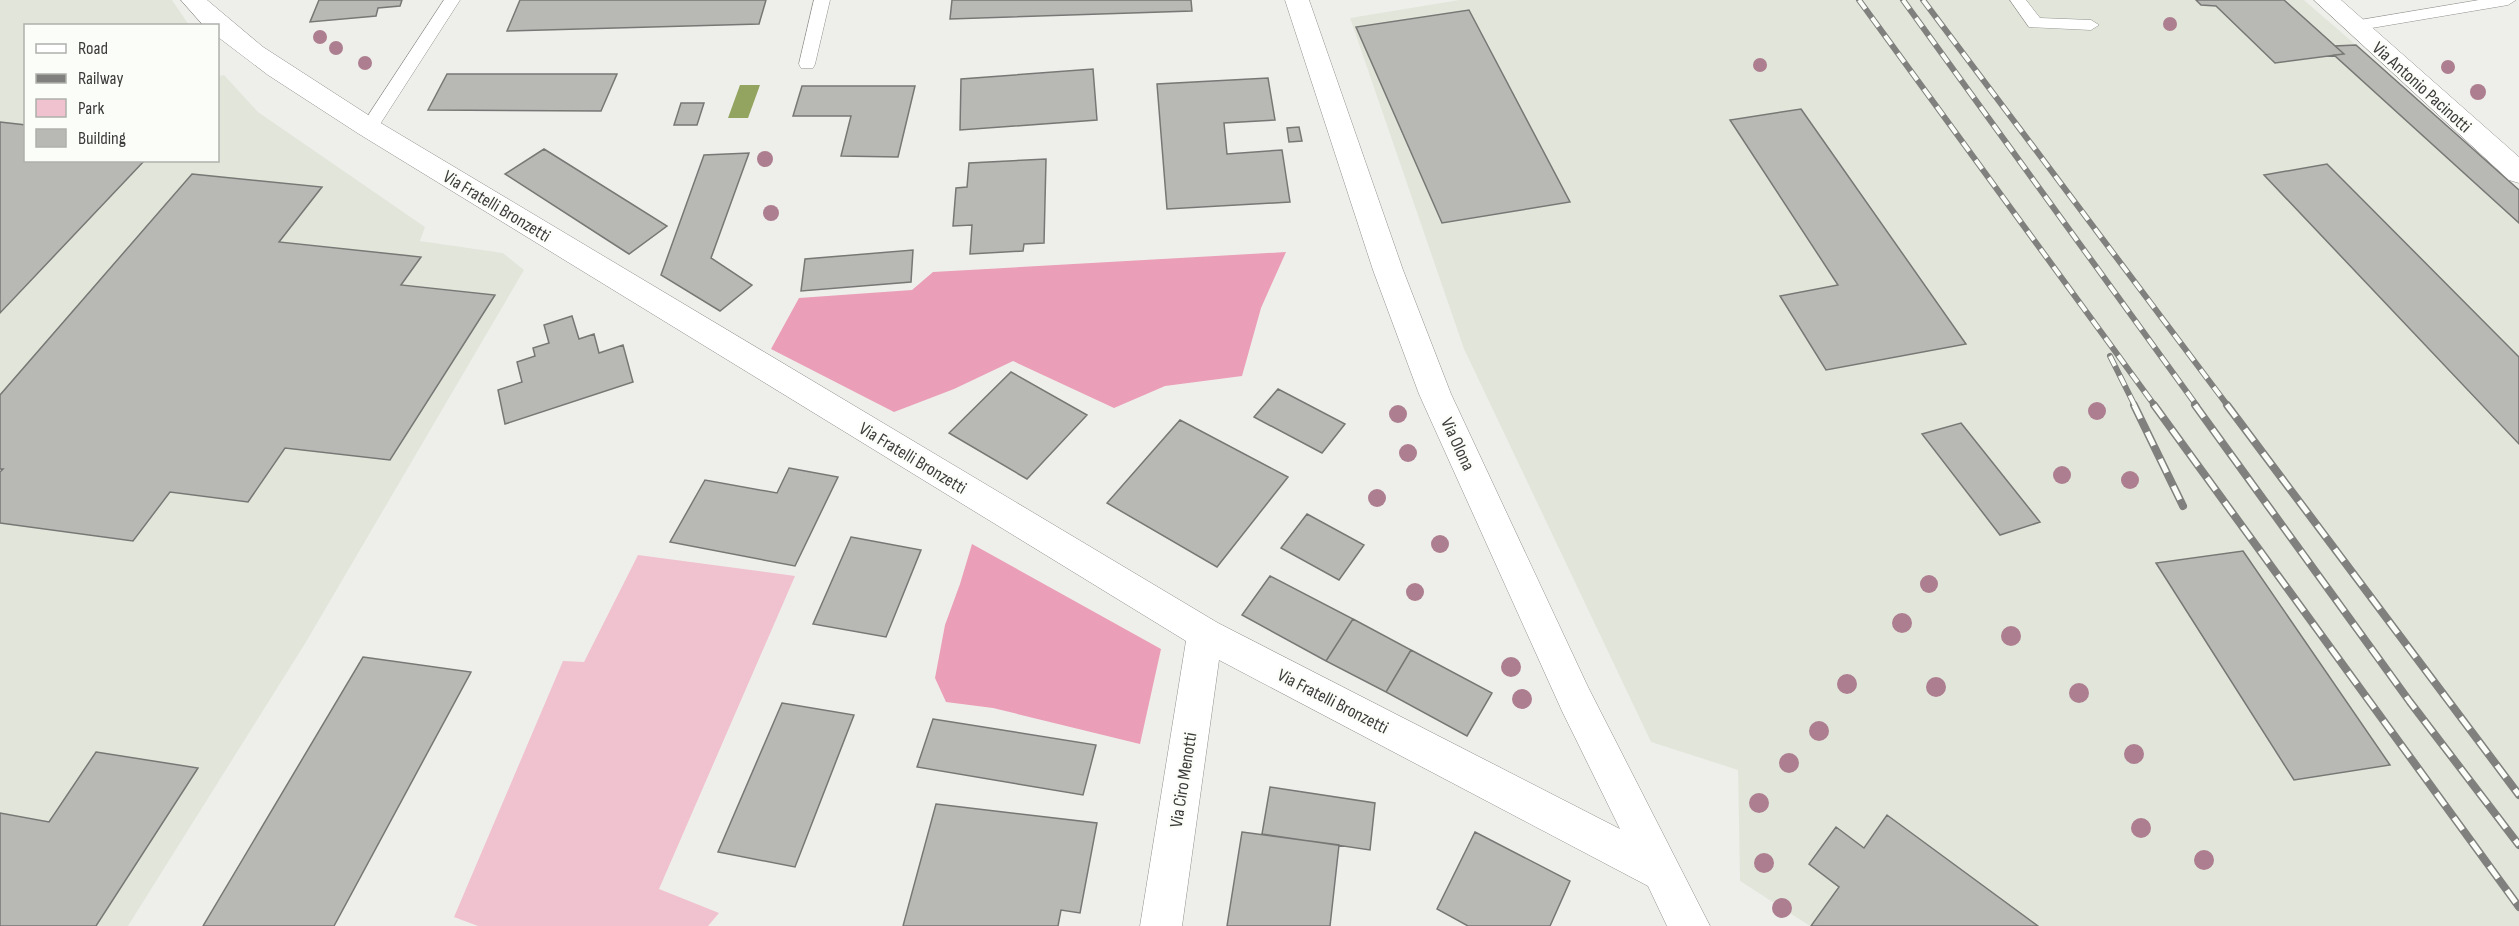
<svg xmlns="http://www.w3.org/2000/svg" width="2519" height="926" viewBox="0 0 2519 926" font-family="'Sofia Sans Condensed',sans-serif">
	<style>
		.built { fill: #e2e6da }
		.green { fill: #f0c1cf }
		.forest { fill: #ea9eb7 }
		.water { fill: #92a460 }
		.building { fill: #b8b9b5; stroke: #777875; stroke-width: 1.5 }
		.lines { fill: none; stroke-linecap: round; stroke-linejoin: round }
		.service-casing { stroke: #90918d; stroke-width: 1 }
		.minor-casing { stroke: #90918d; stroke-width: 1 }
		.service { fill: #fff; fill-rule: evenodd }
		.minor { fill: #fff; fill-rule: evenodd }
		.rail-far1-casing { stroke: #80807e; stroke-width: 6 }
		.rail-casing { stroke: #80807e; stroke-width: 8 }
		.rail-far1 { stroke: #fbfdf8; stroke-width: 4; stroke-dasharray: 11; stroke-linecap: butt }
		.rail { stroke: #fbfdf8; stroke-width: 5; stroke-dasharray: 15; stroke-linecap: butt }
		.tree { fill: #ad7e90 }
		.labels { text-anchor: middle; stroke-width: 4.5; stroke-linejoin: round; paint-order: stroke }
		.street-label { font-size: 18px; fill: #3c3c3b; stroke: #fbfdf8 }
	</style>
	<rect width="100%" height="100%" fill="#eeefeb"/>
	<path class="built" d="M0,0H172L189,25L26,26V160H218V76L224,75L258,112L425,227L420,241L503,253L524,270L306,642L128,926H0Z
		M1459,0H2304L2356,45L2519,190V926H1810L1740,881L1738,770L1651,742L1464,349L1350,18Z"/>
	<path class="green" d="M638,555L795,576L659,889L719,913L708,926H478L454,917L563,661L584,662Z"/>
	<path class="forest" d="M1286,252L1261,308L1242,376L1165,386L1114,408L1013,361L954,389L894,412L771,349L799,298L912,290L933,272Z
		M972,544L1161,649L1140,744L993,708L946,702L935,678L945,625L960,584Z"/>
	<path class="water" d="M740,85H760L748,118H728Z"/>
	<path class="building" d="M319,0H402L400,6L378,8L376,16L310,22Z
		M520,0H766L759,24L507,31Z
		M952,0H1191L1192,11L950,19Z
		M2196,0H2284L2344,54L2275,63L2216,6L2201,5Z
		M1469,10L1570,202L1442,223L1356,27Z
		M2356,45L2519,190V223L2334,55L2344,54L2335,46Z
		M1093,69L1097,120L960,130L961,79Z
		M447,74H617L601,111L428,110Z
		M1268,78L1275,120L1224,123L1227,154L1282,150L1290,202L1167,209L1157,84Z
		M802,86H915L898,157L841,156L851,116H793Z
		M681,103H704L697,125H674Z
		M1801,109L1966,344L1826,370L1780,296L1838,285L1730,120Z
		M0,122L26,125V160H145L0,313Z
		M1299,127L1302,141L1289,142L1287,128Z
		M544,149L667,226L629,254L505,174Z
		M749,153L711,258L752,285L720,311L661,275L704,155Z
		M1046,159L1044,243L1024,244L1023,251L970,254L972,225L953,226L956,188L967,187L969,163Z
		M2327,164L2519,357V444L2264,175Z
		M192,174L322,187L279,242L421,257L401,285L495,295L390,460L285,448L248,502L170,492L133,541L0,523V472L3,469H0V395Z
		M913,250L911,282L801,291L805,259Z
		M572,316L579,339L594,334L599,353L623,345L633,382L505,424L498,390L522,382L517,362L535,356L533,348L549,343L544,325Z
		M1011,372L1087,415L1027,479L949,433Z
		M1278,389L1345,424L1322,453L1254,417Z
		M1180,420L1288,477L1217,567L1107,503Z
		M1961,423L2040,522L2000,535L1922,434Z
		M789,468L838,477L795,566L670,542L705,480L777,493Z
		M1307,514L1364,545L1339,580L1281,548Z
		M851,537L921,550L886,637L813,624Z
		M2243,551L2390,765L2294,780L2156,563Z
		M1270,576L1353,619L1326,661L1242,615Z
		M1353,619L1411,650L1386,692L1326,661Z
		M1411,650L1492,693L1467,736L1386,692Z
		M363,657L471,672L334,926H203Z
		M782,703L854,715L795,867L718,852Z
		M933,719L1096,745L1083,795L917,767Z
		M96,752L198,768L96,926H0V813L49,822Z
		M1270,787L1375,803L1370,850L1262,834Z
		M936,804L1097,823L1080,913L1061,910L1058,926H903Z
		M1887,815L2038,926H1811L1839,887L1809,864L1836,827L1864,848Z
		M1242,832L1339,845L1330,926H1227Z
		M1475,832L1570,881L1550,926H1468L1437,909Z"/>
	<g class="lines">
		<g class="service-casing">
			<path id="service" d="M444,0H460L375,132H363L360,128Z
				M814,0H830L815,64L813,68H801L799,64Z
				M2010,0H2026L2040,18L2091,20L2099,25L2091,30L2029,27Z
				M2479,0H2516L2508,5L2354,31L2346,26L2354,21Z"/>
		</g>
		<g class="minor-casing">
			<path id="minor" d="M181,0H207L263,47L379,122L1218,623L1620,829L1562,711L1419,394L1373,270L1285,0H1309L1403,270L1451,394L1588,687L1710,926H1667L1648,886L1219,660L1182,926H1140L1186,641L359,134L268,75L218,37V26H204Z
				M2314,0H2341L2519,157V183L2509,180Z"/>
		</g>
		<use href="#service" class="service"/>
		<use href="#minor" class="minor"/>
		<g class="rail-far1-casing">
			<path id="rail-far1" d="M1859,0L2155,406
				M1903,0L2197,406
				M1923,0L2228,406
				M2110,356L2135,406"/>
		</g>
		<g class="rail-casing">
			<path id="rail" d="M2134,405L2183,506
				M2154,405L2519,907
				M2195,405L2410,702L2519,845
				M2227,405L2519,795"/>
		</g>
		<use href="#rail-far1" class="rail-far1"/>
		<use href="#rail" class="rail"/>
	</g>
	<g class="tree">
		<circle cx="2170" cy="24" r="7"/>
		<circle cx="320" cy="37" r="7"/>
		<circle cx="336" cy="48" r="7"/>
		<circle cx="365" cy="63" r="7"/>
		<circle cx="1760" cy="65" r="7"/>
		<circle cx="2448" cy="67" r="7"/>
		<circle cx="2478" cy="92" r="8"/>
		<circle cx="765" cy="159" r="8"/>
		<circle cx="771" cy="213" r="8"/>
		<circle cx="2097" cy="411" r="9"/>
		<circle cx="1398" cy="414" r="9"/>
		<circle cx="1408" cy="453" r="9"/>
		<circle cx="2062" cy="475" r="9"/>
		<circle cx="2130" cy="480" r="9"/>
		<circle cx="1377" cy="498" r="9"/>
		<circle cx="1440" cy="544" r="9"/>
		<circle cx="1929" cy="584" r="9"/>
		<circle cx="1415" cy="592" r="9"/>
		<circle cx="1902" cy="623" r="10"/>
		<circle cx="2011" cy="636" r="10"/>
		<circle cx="1511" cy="667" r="10"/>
		<circle cx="1847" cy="684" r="10"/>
		<circle cx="1936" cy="687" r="10"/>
		<circle cx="2079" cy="693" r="10"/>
		<circle cx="1522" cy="699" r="10"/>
		<circle cx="1819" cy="731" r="10"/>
		<circle cx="2134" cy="754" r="10"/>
		<circle cx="1789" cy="763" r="10"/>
		<circle cx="1759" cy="803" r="10"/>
		<circle cx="2141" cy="828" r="10"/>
		<circle cx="2204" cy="860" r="10"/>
		<circle cx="1764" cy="863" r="10"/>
		<circle cx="1782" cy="908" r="10"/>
	</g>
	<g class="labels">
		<g class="street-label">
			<text transform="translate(2422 87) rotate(42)" y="6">Via Antonio Pacinotti</text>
			<text transform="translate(497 206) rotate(31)" y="6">Via Fratelli Bronzetti</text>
			<text transform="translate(1458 444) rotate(65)" y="6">Via Olona</text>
			<text transform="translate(913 458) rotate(31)" y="6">Via Fratelli Bronzetti</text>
			<text transform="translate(1333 701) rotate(27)" y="6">Via Fratelli Bronzetti</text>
			<text transform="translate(1183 780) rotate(-81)" y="6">Via Ciro Menotti</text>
		</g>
	</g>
	<rect x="24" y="24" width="195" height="138" fill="#fbfdf8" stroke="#afb0ac" stroke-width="1.5"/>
	<rect x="36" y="44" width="30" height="9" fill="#ffffff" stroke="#afb0ac" stroke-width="1.5"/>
	<text x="78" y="54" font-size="18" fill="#3c3c3b">Road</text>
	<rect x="36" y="74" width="30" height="9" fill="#80807e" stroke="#afb0ac" stroke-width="1.5"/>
	<text x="78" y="84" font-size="18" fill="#3c3c3b">Railway</text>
	<rect x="36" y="99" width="30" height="18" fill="#f0c1cf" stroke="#afb0ac" stroke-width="1.5"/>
	<text x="78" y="114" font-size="18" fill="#3c3c3b">Park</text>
	<rect x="36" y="129" width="30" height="18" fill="#b8b9b5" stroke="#afb0ac" stroke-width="1.5"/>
	<text x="78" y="144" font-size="18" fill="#3c3c3b">Building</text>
</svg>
